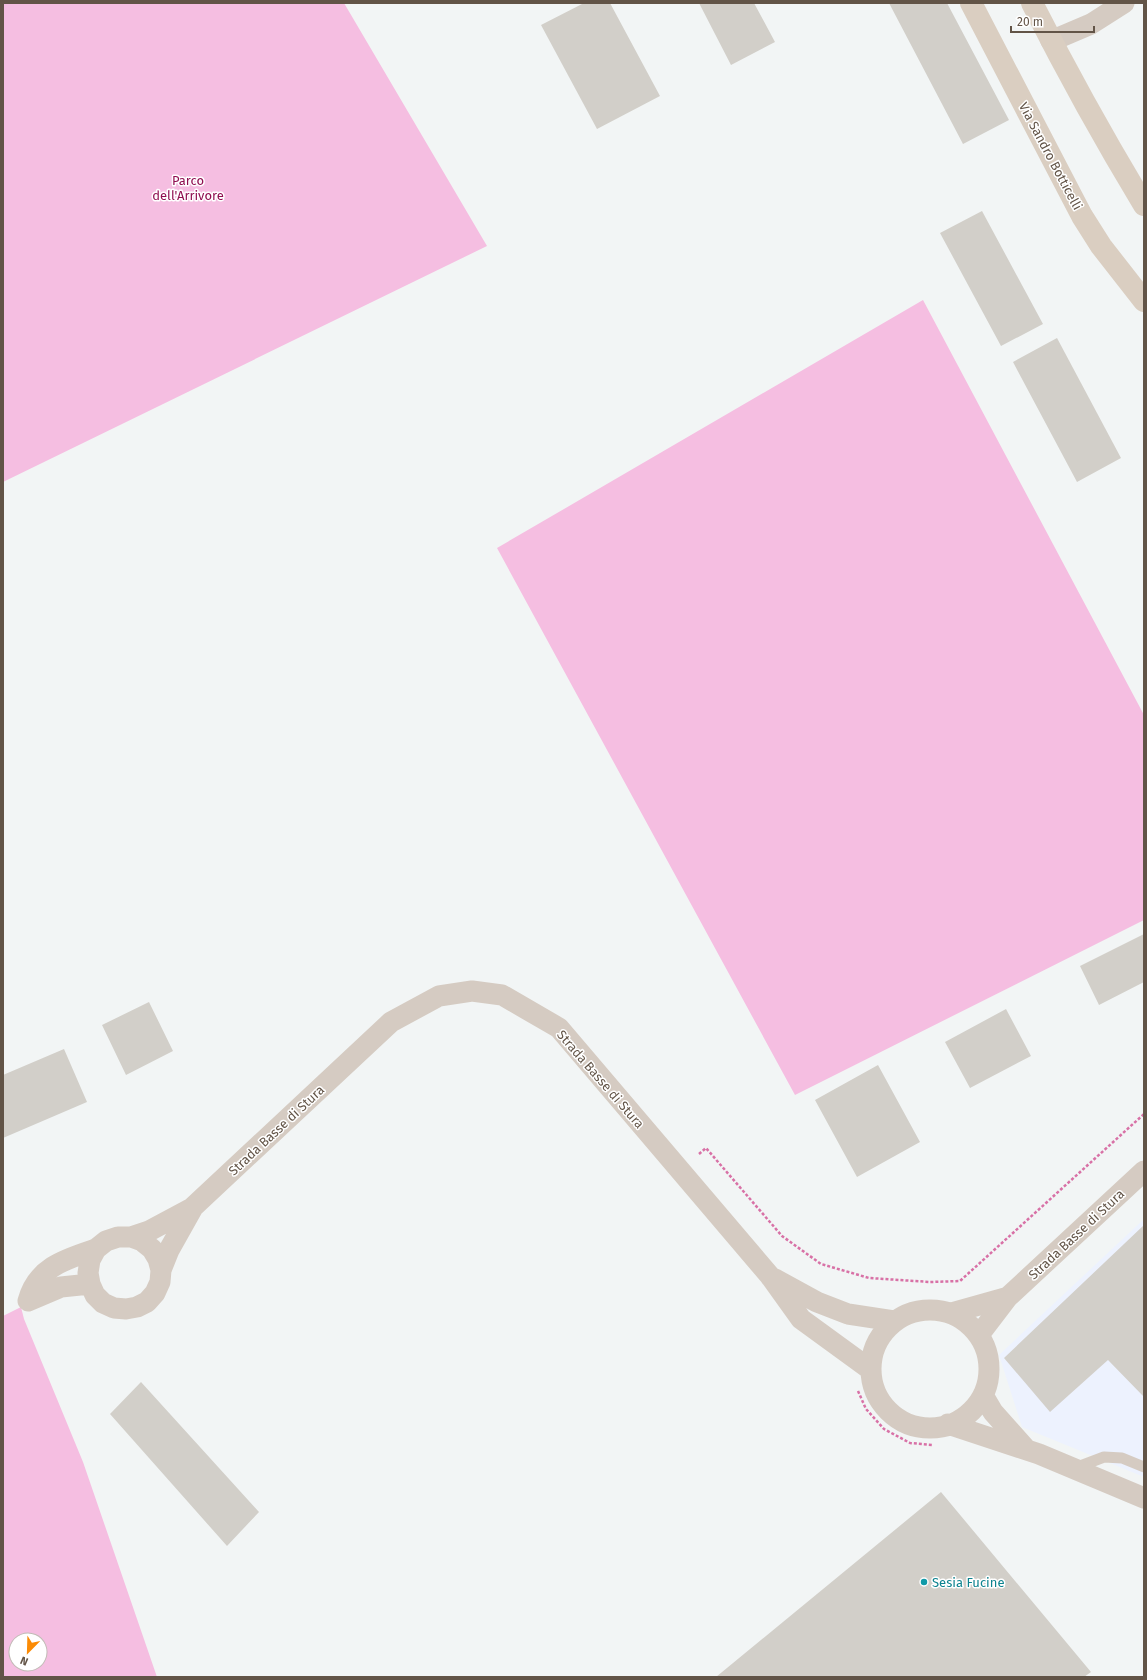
<svg xmlns="http://www.w3.org/2000/svg" width="1147" height="1680" viewBox="0 0 1147 1680" font-family="'Fira Sans',sans-serif">
	<style>
		.commercial { fill: #edf2fe }
		.green { fill: #f5bee1; fill-rule: evenodd }
		.building { fill: #d2cfc9 }
		.lines { fill: none; stroke-linecap: round; stroke-linejoin: round }
		.path { stroke: #d871a6; stroke-width: 2.5; stroke-dasharray: 3 2; stroke-linecap: butt }
		.lane { stroke: #d5cbc2; stroke-width: 11 }
		.street { stroke: #d5cbc2; stroke-width: 21 }
		.secondary { stroke: #dacec1; stroke-width: 22 }
		.culture-dot { fill: #0f9aa8; stroke: #fff; stroke-width: 1.5 }
		.labels { text-anchor: middle; stroke-width: 3; stroke-linejoin: round; paint-order: stroke }
		.street-label { font-size: 13px; fill: #625447; stroke: #fff }
		.park-label { font-size: 13px; fill: #8f0d50; stroke: #fff }
		.culture-label { font-size: 13px; fill: #0d838f; stroke: #fff; text-anchor: start }
	</style>
	<rect width="100%" height="100%" fill="#f2f5f5"/>
	<path class="commercial" d="M1144,1219V1477L1022,1427L999,1355Z"/>
	<path class="green" d="M3,3H344L487,246L3,482Z
		M923,300L1144,715V920L795,1095L497,548Z
		M21,1307L24,1319L83,1462L157,1677H3V1316ZM16,1640H40V1664H16Z"/>
	<path class="building" d="M584,3H610L660,96L597,129L541,25Z
		M699,3H754L775,42L731,65Z
		M889,3H947L1009,120L963,144Z
		M982,211L1043,324L1001,346L940,233Z
		M1057,338L1121,458L1077,482L1013,362Z
		M1144,934V982L1099,1005L1080,966Z
		M149,1002L173,1051L126,1075L102,1025Z
		M1006,1009L1031,1056L970,1088L945,1042Z
		M64,1049L87,1102L3,1138V1075Z
		M878,1065L920,1142L857,1177L815,1100Z
		M1144,1225V1397L1108,1360L1050,1412L1004,1358Z
		M141,1382L259,1512L227,1546L110,1414Z
		M941,1492L1091,1672L1084,1677H716Z"/>
	<g class="lines">
		<path class="path" d="M699,1154L706,1148L782,1236L821,1264L869,1278L930,1282L960,1281L1144,1114
			M858,1391L866,1409L884,1429L910,1443L933,1445"/>
		<path class="lane" d="M1075,1468L1104,1457L1122,1458L1144,1467"/>
		<path class="street" d="M1051,41L1091,24L1124,3
			M131,1237L142,1241L152,1249L158,1259L161,1270L160,1282L155,1293L147,1302L137,1307L126,1309L114,1308L103,1303L95,1295L90,1284L88,1273L90,1260L96,1249L106,1241L118,1237H131L149,1231L192,1208L391,1022L439,996L472,991L502,995L559,1028L770,1276L801,1319L871,1370
			M161,1270L169,1250L192,1209
			M775,1279L817,1302L848,1314L894,1321
			M90,1284L61,1287L28,1301C37,1267 66,1259 96,1249
			M871 1369a59 59 0 1 1 118 0a59 59 0 1 1-118 0Z
			M951,1313L1008,1297
			M979,1335L1008,1297L1144,1171
			M983,1395L993,1412L1026,1449
			M948,1424L1039,1454L1144,1498"/>
		<path class="secondary" d="M971,3L1082,216L1101,246L1144,301
			M1032,3C1067,72 1104,139 1144,205"/>
	</g>
	<circle class="culture-dot" cx="924" cy="1582" r="4"/>
	<g class="labels">
		<g class="street-label">
			<text transform="translate(1051 156) rotate(62)" y="5">Via Sandro Botticelli</text>
			<text transform="translate(601 1079) rotate(49)" y="5">Strada Basse di Stura</text>
			<text transform="translate(276 1130) rotate(-43)" y="5">Strada Basse di Stura</text>
			<text transform="translate(1076 1234) rotate(-43)" y="5">Strada Basse di Stura</text>
		</g>
		<g class="park-label">
			<text x="188" y="185">Parco<tspan x="188" dy="15">dell'Arrivore</tspan></text>
		</g>
		<g class="culture-label">
			<text x="932" y="1587">Sesia Fucine</text>
		</g>
	</g>
	<rect width="1147" height="1680" fill="none" stroke="#625447" stroke-width="8"/>
	<g transform="translate(28 1652) rotate(203)"><circle r="19" fill="#ffffff" stroke="#c0bbb5"/>
	<path d="M0-3L7 15L0 10L-7 15Z" fill="#fb8b06"/>
	<text y="-6" font-size="11" font-weight="bold" text-anchor="middle" fill="#625447">N</text>
	</g>
	<path d="M1011 26v6h83v-6" fill="none" stroke="#625447" stroke-width="2"/>
	<text x="1017" y="26" font-size="12" fill="#625447" stroke="#ffffff" stroke-width="3" paint-order="stroke">20 m</text>
</svg>
